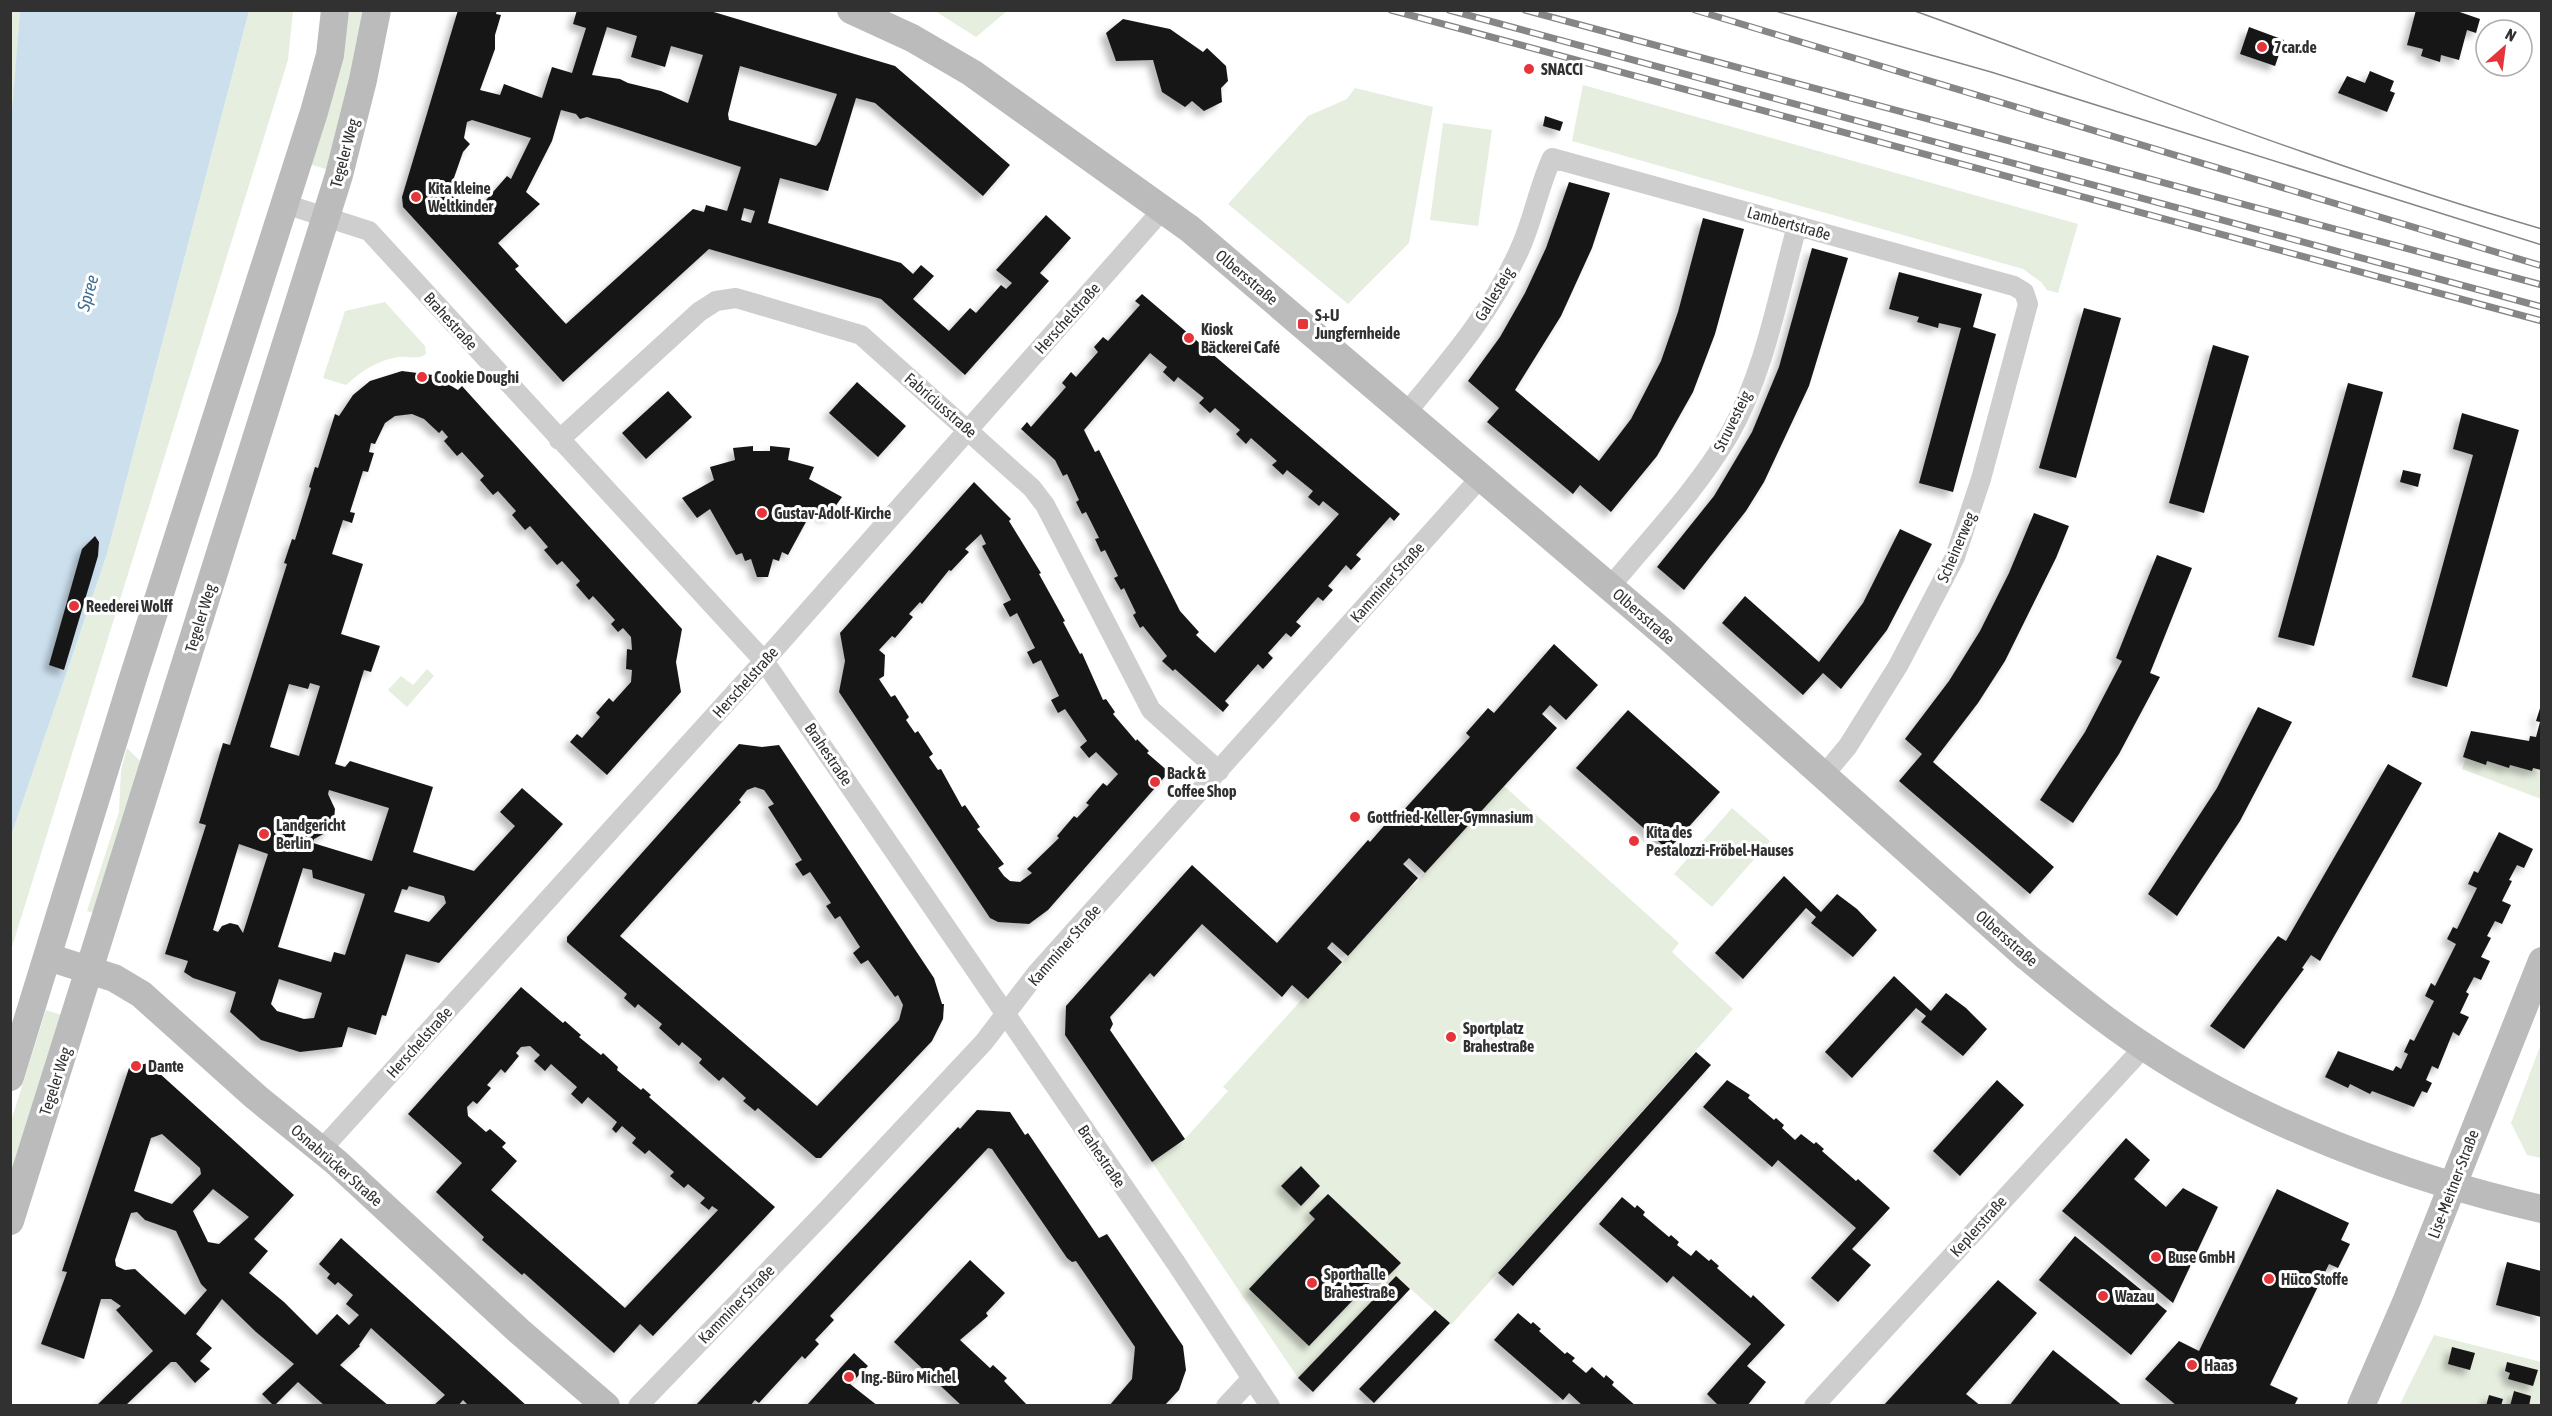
<svg xmlns="http://www.w3.org/2000/svg" width="2552" height="1416" viewBox="0 0 2552 1416" font-family="'Asap Condensed',sans-serif">
	<style>
		.green { fill: #e6eedf }
		.water { fill: #ccdfed }
		.building { fill: #181818; fill-rule: evenodd; filter: url(#shadow) }
		.lines { fill: none; stroke-linecap: round; stroke-linejoin: round }
		.street { stroke: #cecece; stroke-width: 20 }
		.secondary { stroke: #bbb; stroke-width: 28 }
		.tram { stroke: #868686; stroke-width: 1.5 }
		.rail-casing { stroke: #868686; stroke-width: 7 }
		.rail { stroke: #fff; stroke-width: 4.5; stroke-dasharray: 14; stroke-linecap: butt }
		.poi-dot { fill: #e6353a; stroke: #fff; stroke-width: 2 }
		.labels { text-anchor: middle; stroke-width: 6; stroke-linejoin: round; paint-order: stroke }
		.poi-label { font-size: 16px; font-weight: bold; fill: #313131; stroke: #fff; text-anchor: start }
		.street-label { font-size: 16px; fill: #313131; stroke: #fff }
		.water-label { font-size: 18px; font-style: italic; fill: #3d6f94; stroke: #fff }
	</style>
	<defs>
		<filter id="shadow"><feDropShadow dx="-5.5" dy="5.5" stdDeviation="3" flood-color="#0004"/></filter>
	</defs>
	<rect width="100%" height="100%" fill="#fff"/>
	<path class="green" d="M11,11H20L11,137Z
		M249,11H293L288,60L11,950V836L107,554Z
		M343,11H365L329,170L309,164Z
		M935,11L1007,10V11L976,37Z
		M1583,85L2078,224L2058,293L2047,290L2041,282L2023,269L1572,141Z
		M1355,88L1433,107L1409,243L1348,304L1228,204L1308,116L1347,99Z
		M1443,123L1492,130L1478,226L1430,220Z
		M385,302L425,346L426,354C418,360 407,356 398,357C376,361 362,371 346,385L323,378L345,311Z
		M427,669L434,676L407,707L388,690L401,676L413,685Z
		M127,748L141,762L96,914L87,911L119,812L121,770Z
		M2466,758L2486,765L2487,761L2509,768L2510,765L2532,771L2533,768L2541,770V799L2462,769Z
		M1504,786L1679,943L1672,952L1733,1009L1451,1325L1396,1276L1298,1378L1152,1162L1185,1139L1228,1091L1223,1087L1305,996L1308,999Z
		M1732,808L1770,841L1712,907L1674,874Z
		M46,1010L65,1016L11,1186V1121Z
		M2541,1044V1158L2527,1155L2511,1123Z
		M2434,1335L2541,1362V1405L2399,1406Z"/>
	<path class="water" d="M20,11H249L107,554L11,836L10,137Z"/>
	<path class="building" d="M458,10H497L496,14L501,15L495,35V49L480,90L500,95L504,84L542,98L552,67L572,73L586,28L573,24L577,10H707L895,66L1010,165L983,196L875,103L856,98L828,191L780,178L768,223L901,263L913,274L921,265L934,276L913,299L949,331L970,308L976,313L1001,285L1006,289L1012,283L996,270L1046,215L1071,238L1040,273L1049,281L965,375L881,299L709,249L563,382L403,207L402,197ZM607,27L637,36L631,57L665,67L671,46L703,55L688,103L661,91L628,83L620,79L592,75ZM740,66L837,94L820,141L816,146L729,120L728,114ZM561,110L576,114L580,119L587,117L628,130L741,167L727,211L706,205L704,212L693,209L566,324L515,269L519,266L498,243L540,204L526,192L552,141ZM472,120L531,138L511,179L507,176L473,215L467,211L449,192L463,152L470,144L464,138L467,122ZM744,208L755,211L751,223L741,220Z
		M2416,10H2454L2480,19L2476,33L2467,30L2459,60L2441,55L2440,62L2421,56L2423,49L2407,45Z
		M1123,19L1170,29L1203,52L1207,48L1226,66L1228,81L1221,88L1222,102L1204,111L1192,101L1185,107L1162,92L1153,60L1116,61L1106,33Z
		M2249,27L2284,40L2275,66L2240,54Z
		M2370,71L2394,81L2390,91L2395,93L2387,112L2338,93L2347,76L2365,83Z
		M1545,116L1563,122L1560,131L1543,126Z
		M1569,182L1610,193L1592,248L1561,316L1515,390L1599,461L1631,419L1661,361L1678,312L1703,218L1744,229L1715,334L1693,392L1657,456L1611,512L1580,485L1573,494L1487,422L1499,408L1468,381L1500,337L1525,293L1546,248Z
		M1812,248L1848,258L1809,386L1764,482L1746,511L1684,590L1657,567L1714,496L1752,432L1779,367Z
		M1899,272L1982,294L1973,327L1996,334L1953,492L1919,483L1961,328L1939,323L1938,328L1917,322L1919,317L1889,309Z
		M1142,294L1400,514L1394,521L1390,517L1356,555L1361,559L1351,570L1346,565L1328,586L1333,590L1323,601L1318,597L1296,622L1301,626L1291,637L1286,633L1268,653L1273,658L1263,669L1258,664L1225,701L1229,705L1223,712L1175,669L1173,671L1162,661L1167,656L1143,626L1140,628L1133,615L1136,613L1124,588L1121,590L1114,578L1118,576L1105,550L1101,552L1095,539L1099,538L1086,512L1082,514L1076,502L1079,500L1067,474L1063,476L1055,460L1021,429L1027,422L1031,427L1066,387L1062,383L1071,372L1076,377L1098,352L1094,347L1103,337L1108,341L1140,305L1135,301ZM1150,353L1167,367L1163,372L1174,382L1178,377L1204,398L1199,403L1210,413L1215,408L1240,430L1236,434L1246,444L1251,438L1277,461L1272,465L1283,475L1287,470L1313,491L1308,497L1319,506L1323,501L1339,514L1215,653L1196,635L1199,632L1180,611L1099,450L1095,452L1084,430Z
		M2084,308L2121,318L2076,478L2039,468Z
		M2213,345L2249,356L2204,513L2169,503Z
		M402,371L433,375L458,390L462,386L682,629L676,662L681,692L607,775L570,742L577,734L582,738L600,717L596,713L609,698L613,702L631,682L632,670L626,669L627,649L632,650L631,637L623,628L618,632L611,624L615,620L593,596L589,600L576,585L580,581L562,561L557,565L544,550L548,547L530,526L525,530L512,515L516,511L498,491L493,495L480,480L484,476L462,452L457,456L444,441L448,437L442,430L439,433L424,419L412,414L395,416L385,423L375,444L371,443L369,452L374,453L368,472L363,471L350,512L355,513L352,523L343,520L332,554L363,564L341,634L380,646L371,672L364,670L335,764L345,767L350,761L433,787L413,852L474,871L515,826L500,812L522,788L563,824L439,963L406,954L386,1016L382,1015L376,1035L348,1027L342,1047L300,1052L261,1040L230,1012L236,992L193,978L184,972L188,961L165,954L206,825L199,823L223,743L230,745L287,564L284,563L292,539L295,540L311,488L309,487L315,467L318,468L335,414L339,416L353,395L370,381ZM310,683L320,686L299,756L270,747L289,684L308,689ZM329,790L389,808L372,861L313,843L314,839L327,832L334,819L335,809L328,794ZM239,844L268,854L243,933L238,925L230,923L222,926L218,932L213,930ZM303,868L312,870L313,878L365,894L345,955L334,952L331,962L278,947ZM409,886L444,896L446,903L429,922L394,912L402,889L407,890ZM279,979L322,993L314,1018L304,1019L277,1011L271,1004Z
		M857,382L906,426L878,457L829,413Z
		M2348,383L2383,392L2314,646L2278,637Z
		M668,391L692,417L646,459L622,433Z
		M2462,413L2519,430L2447,687L2412,677L2473,455L2453,449Z
		M753,446V451H770V446L790,448L788,460L814,467L809,479L842,497L827,518L813,509L788,555L782,552L779,561L773,559L768,577H757L751,559L745,561L742,553L736,555L710,509L697,518L682,498L714,480L710,467L735,460L733,448Z
		M2403,470L2421,474L2418,487L2400,482Z
		M974,482L1011,519L1009,521L1041,573L1039,574L1065,621L1063,622L1080,654L1082,653L1103,700L1106,699L1115,712L1113,714L1136,741L1137,739L1149,751L1147,753L1169,772L1048,910L1029,924L998,922L990,918L839,692L845,661L840,633ZM981,534L986,544L982,546L1011,600L1003,604L1010,617L1017,613L1035,648L1027,652L1033,664L1041,660L1059,696L1051,700L1058,713L1065,709L1087,741L1080,747L1089,758L1096,752L1118,774L1107,786L1103,783L1086,803L1089,805L1077,818L1074,816L1057,836L1059,838L1027,869L1032,873L1020,882L1010,881L1004,876L998,868L1004,864L977,829L980,827L965,805L962,807L941,769L938,770L929,757L933,754L918,731L915,733L906,720L909,717L895,695L891,697L879,679L884,676L885,655L879,650L892,636L895,638L913,617L909,614L920,602L922,604L949,570L951,571L969,552L965,549Z
		M2034,513L2069,526L2056,558L2005,661L1978,703L1933,762L2054,867L2030,894L1899,781L1922,754L1905,739L1949,681L1980,631L2009,573Z
		M1900,529L1932,544L1887,630L1841,689L1823,673L1803,695L1722,623L1745,596L1819,662L1863,603Z
		M95,536L99,542L98,556L64,670L49,665L82,549Z
		M2157,555L2192,568L2150,673L2160,677L2119,754L2073,823L2040,800L2085,732L2122,661L2116,658Z
		M1554,644L1598,685L1566,720L1550,705L1542,714L1557,728L1425,873L1409,858L1403,864L1418,878L1348,956L1332,942L1327,948L1342,962L1308,999L1292,985L1282,997L1202,924L1154,977L1150,973L1110,1017L1113,1024L1110,1030L1185,1139L1152,1162L1065,1035L1066,1006L1192,865L1277,943L1368,840L1370,842L1389,820L1392,823L1470,737L1466,733L1488,708L1494,713Z
		M2541,705V770L2533,768L2532,771L2510,765L2509,768L2487,761L2486,765L2463,757L2471,731L2529,741L2530,736L2536,737L2540,722L2536,721Z
		M2258,707L2292,722L2240,821L2177,916L2148,894L2217,788Z
		M1628,710L1720,792L1668,850L1576,768Z
		M739,744L762,747L779,745L934,978L942,1004H944L943,1019L932,1041L821,1158H816L758,1108L755,1111L743,1101L746,1098L723,1077L719,1081L699,1063L702,1059L682,1042L679,1046L659,1028L662,1024L638,1004L635,1008L624,998L627,994L567,942V937ZM755,787L764,790L774,804L768,807L802,860L795,864L803,876L810,872L831,903L826,906L835,919L840,916L860,947L853,953L861,964L868,960L895,997L898,995L903,1005L899,1020L817,1106L620,936L741,802L739,800L747,790Z
		M2388,764L2422,783L2320,961L2311,955L2302,968L2304,969L2244,1049L2210,1026L2278,936L2286,941Z
		M2499,832L2533,849L2524,868L2517,865L2509,880L2512,881L2502,901L2511,905L2502,924L2495,921L2487,936L2491,938L2481,957L2490,961L2481,980L2474,977L2466,992L2469,994L2460,1013L2469,1017L2459,1036L2453,1032L2438,1069L2432,1066L2426,1080L2432,1083L2427,1093L2422,1091L2414,1107L2372,1091L2370,1094L2350,1084L2348,1088L2325,1077L2338,1051L2393,1071L2396,1066L2401,1069L2408,1054L2404,1052L2410,1039L2414,1041L2434,1001L2425,996L2431,983L2435,986L2456,944L2447,939L2453,927L2457,929L2477,888L2468,884L2474,871L2478,873Z
		M1784,876L1821,912L1837,894L1857,909L1877,930L1853,957L1811,923L1816,917L1806,908L1743,979L1715,953Z
		M1894,976L1931,1011L1946,993L1966,1008L1987,1029L1963,1056L1921,1022L1926,1016L1916,1008L1852,1078L1825,1052Z
		M521,987L563,1023L565,1021L581,1035L579,1037L601,1055L603,1053L618,1067L617,1070L641,1090L643,1088L651,1095L649,1097L775,1207L653,1336L640,1324L614,1353L524,1273L522,1275L482,1240L484,1237L436,1192L462,1163L408,1114ZM530,1046L540,1055L534,1061L545,1071L551,1064L577,1087L571,1094L582,1104L588,1097L617,1122L612,1129L616,1133L622,1126L636,1138L632,1143L645,1154L649,1150L674,1172L670,1176L684,1188L688,1184L705,1198L700,1203L709,1210L712,1206L718,1210L625,1308L491,1190L517,1161L502,1147L506,1143L490,1129L486,1132L468,1116L467,1107L473,1101L477,1104L491,1088L487,1085L501,1069L505,1073L519,1056L516,1053L521,1047Z
		M1696,1052L1711,1065L1513,1286L1498,1273Z
		M148,1063L294,1195L254,1239L268,1251L249,1273L284,1302L317,1335L337,1314L349,1325L359,1315L346,1304L353,1295L338,1282L335,1285L327,1278L330,1274L319,1264L341,1238L527,1406H469L463,1400L458,1406H433L445,1395L371,1328L359,1345L360,1346L340,1365L389,1406H325L298,1382L274,1406L262,1394L294,1364L256,1332L222,1299L196,1334L212,1348L200,1361L210,1369L195,1383L176,1362H171L125,1406H96L153,1351L116,1310L121,1306L111,1299H101L84,1359L41,1344L67,1272L62,1271L129,1068ZM162,1134L200,1168L201,1174L172,1204L134,1191L151,1138ZM213,1189L249,1217L219,1244L208,1242L193,1211ZM137,1212L145,1220L176,1231L201,1284L207,1290L185,1315L135,1269L125,1270L116,1266L115,1260L131,1213Z
		M1727,1080L1750,1095L1748,1098L1774,1120L1776,1118L1784,1125L1782,1128L1795,1140L1801,1134L1814,1144L1816,1142L1824,1149L1822,1151L1856,1181L1858,1179L1890,1208L1852,1249L1871,1265L1838,1302L1811,1278L1856,1228L1778,1160L1772,1167L1703,1107Z
		M1997,1080L2024,1105L1960,1176L1933,1151Z
		M977,1110L1010,1112L1025,1135L1028,1133L1099,1238L1107,1234L1183,1346L1186,1370L1179,1390L1164,1406H1109L1132,1379L1135,1347L1076,1261L1072,1262L1067,1258L992,1149L988,1148L830,1316L834,1320L815,1340L819,1344L805,1359L802,1356L759,1403L755,1400L750,1406H695L958,1127L960,1129Z
		M2126,1138L2150,1160L2134,1179L2166,1207L2183,1188L2218,1207L2173,1303L2062,1211Z
		M1301,1166L1320,1186L1301,1206L1281,1186Z
		M2277,1189L2349,1223L2341,1240L2350,1244L2338,1268L2329,1264L2270,1385L2298,1398L2294,1406H2177L2145,1379L2179,1341L2199,1351Z
		M1328,1194L1401,1263L1382,1282L1376,1276L1309,1346L1249,1289L1315,1219L1309,1213Z
		M1622,1197L1635,1208L1637,1205L1645,1212L1643,1215L1669,1237L1671,1235L1679,1242L1677,1245L1691,1256L1696,1250L1709,1261L1711,1259L1719,1266L1717,1268L1751,1298L1753,1295L1785,1325L1747,1366L1766,1382L1747,1406H1719L1707,1394L1751,1344L1673,1276L1667,1283L1599,1224Z
		M2075,1236L2167,1311L2131,1355L2039,1280Z
		M970,1260L1005,1293L986,1313L988,1316L960,1340L990,1368L993,1365L1007,1378L1004,1381L1028,1406H962L894,1342Z
		M2507,1262L2541,1271V1317L2496,1305Z
		M1396,1276L1410,1289L1313,1392L1298,1378Z
		M1998,1280L2037,1313L1966,1394L1981,1406H1883Z
		M1435,1310L1450,1323L1374,1403L1359,1389Z
		M1518,1313L1531,1324L1533,1322L1541,1329L1539,1331L1565,1354L1567,1352L1575,1358L1572,1361L1586,1373L1592,1367L1604,1378L1606,1375L1614,1382L1612,1385L1636,1406H1583L1569,1393L1563,1400L1494,1340Z
		M2452,1347L2475,1353L2470,1370L2448,1364Z
		M2053,1350L2123,1406H2009Z
		M854,1353L868,1366L850,1384L878,1406H806Z
		M2507,1362L2538,1370L2533,1386L2508,1379L2510,1373L2505,1371Z
		M2514,1391L2531,1396L2529,1406H2510Z
		M2489,1395L2503,1399L2501,1406H2486Z"/>
	<g class="lines">
		<path class="street" d="M285,204L369,231L764,661L1176,1263L1270,1406
			M1406,413C1450,360 1495,308 1522,244C1534,216 1539,186 1552,158L2014,286L2024,292L2028,304L1981,479L1955,557L1898,666L1848,746L1824,775
			M559,440L699,312L716,301L736,298L861,335L1032,488L1045,505L1151,710L1219,771
			M1610,587C1651,537 1696,491 1729,435C1765,372 1778,295 1797,226
			M321,1150L764,661L1164,208
			M638,1406L827,1210L984,1042L1036,974L1481,477
			M1226,1406L1252,1378
			M1814,1406L2144,1047"/>
		<path class="secondary" d="M851,10L912,38L972,73L1190,229L1666,635L2027,957C2065,988 2102,1019 2143,1046C2256,1122 2408,1179 2542,1209
			M48,957L114,978L141,994L256,1097L336,1162L519,1331L606,1406
			M10,1077L132,681L314,112L330,55L335,10
			M10,1221L339,175L363,80L377,10
			M2361,1406L2407,1300L2542,961"/>
		<path class="tram" d="M1772,10L1991,72L2542,245
			M1912,10C2121,85 2328,167 2542,229"/>
		<g class="rail-casing">
			<path id="rail" d="M1391,10L2542,321
				M1449,10L2542,307
				M1525,10L2542,285
				M1695,10L2542,266"/>
		</g>
		<use href="#rail" class="rail"/>
	</g>
	<g class="poi-dot">
		<circle cx="2262" cy="47" r="6"/>
		<circle cx="1529" cy="69" r="6"/>
		<circle cx="416" cy="197" r="6"/>
		<rect x="1297" y="318" width="12" height="12" rx="3"/>
		<circle cx="1189" cy="338" r="6"/>
		<circle cx="422" cy="377" r="6"/>
		<circle cx="762" cy="513" r="6"/>
		<circle cx="74" cy="606" r="6"/>
		<circle cx="1155" cy="782" r="6"/>
		<circle cx="1355" cy="817" r="6"/>
		<circle cx="264" cy="834" r="6"/>
		<circle cx="1634" cy="841" r="6"/>
		<circle cx="1451" cy="1037" r="6"/>
		<circle cx="136" cy="1066" r="6"/>
		<circle cx="2156" cy="1257" r="6"/>
		<circle cx="2269" cy="1279" r="6"/>
		<circle cx="1312" cy="1283" r="6"/>
		<circle cx="2103" cy="1296" r="6"/>
		<circle cx="2192" cy="1365" r="6"/>
		<circle cx="849" cy="1377" r="6"/>
	</g>
	<g class="labels">
		<g class="poi-label">
			<text x="2274" y="53">7car.de</text>
			<text x="1541" y="75">SNACCI</text>
			<text x="428" y="194">Kita kleine<tspan x="428" dy="18">Weltkinder</tspan></text>
			<text x="1315" y="321">S+U<tspan x="1315" dy="18">Jungfernheide</tspan></text>
			<text x="1201" y="335">Kiosk<tspan x="1201" dy="18">Bäckerei Café</tspan></text>
			<text x="434" y="383">Cookie Doughi</text>
			<text x="774" y="519">Gustav-Adolf-Kirche</text>
			<text x="86" y="612">Reederei Wolff</text>
			<text x="1167" y="779">Back &amp;<tspan x="1167" dy="18">Coffee Shop</tspan></text>
			<text x="1367" y="823">Gottfried-Keller-Gymnasium</text>
			<text x="276" y="831">Landgericht<tspan x="276" dy="18">Berlin</tspan></text>
			<text x="1646" y="838">Kita des<tspan x="1646" dy="18">Pestalozzi-Fröbel-Hauses</tspan></text>
			<text x="1463" y="1034">Sportplatz<tspan x="1463" dy="18">Brahestraße</tspan></text>
			<text x="148" y="1072">Dante</text>
			<text x="2168" y="1263">Buse GmbH</text>
			<text x="1324" y="1280">Sporthalle<tspan x="1324" dy="18">Brahestraße</tspan></text>
			<text x="2281" y="1285">Hüco Stoffe</text>
			<text x="2115" y="1302">Wazau</text>
			<text x="2204" y="1371">Haas</text>
			<text x="861" y="1383">Ing.-Büro Michel</text>
		</g>
		<g class="street-label">
			<text transform="translate(344 153) rotate(-75)" y="6">Tegeler Weg</text>
			<text transform="translate(1789 223) rotate(16)" y="6">Lambertstraße</text>
			<text transform="translate(1247 277) rotate(40)" y="6">Olbersstraße</text>
			<text transform="translate(1494 294) rotate(-59)" y="6">Gallesteig</text>
			<text transform="translate(1067 318) rotate(-48)" y="6">Herschelstraße</text>
			<text transform="translate(451 321) rotate(48)" y="6">Brahestraße</text>
			<text transform="translate(941 405) rotate(41)" y="6">Fabriciusstraße</text>
			<text transform="translate(1732 421) rotate(-64)" y="6">Struvesteig</text>
			<text transform="translate(1956 547) rotate(-67)" y="6">Scheinerweg</text>
			<text transform="translate(1387 582) rotate(-48)" y="6">Kamminer Straße</text>
			<text transform="translate(1644 616) rotate(41)" y="6">Olbersstraße</text>
			<text transform="translate(200 618) rotate(-73)" y="6">Tegeler Weg</text>
			<text transform="translate(745 682) rotate(-48)" y="6">Herschelstraße</text>
			<text transform="translate(829 754) rotate(56)" y="6">Brahestraße</text>
			<text transform="translate(2007 938) rotate(41)" y="6">Olbersstraße</text>
			<text transform="translate(1064 945) rotate(-49)" y="6">Kamminer Straße</text>
			<text transform="translate(419 1042) rotate(-48)" y="6">Herschelstraße</text>
			<text transform="translate(55 1081) rotate(-72)" y="6">Tegeler Weg</text>
			<text transform="translate(1102 1156) rotate(56)" y="6">Brahestraße</text>
			<text transform="translate(337 1165) rotate(41)" y="6">Osnabrücker Straße</text>
			<text transform="translate(2453 1184) rotate(-69)" y="6">Lise-Meitner-Straße</text>
			<text transform="translate(1978 1226) rotate(-48)" y="6">Keplerstraße</text>
			<text transform="translate(736 1304) rotate(-46)" y="6">Kamminer Straße</text>
		</g>
		<g class="water-label">
			<text transform="translate(88 293) rotate(-74)" y="6">Spree</text>
		</g>
	</g>
	<rect width="2552" height="1416" fill="none" stroke="#313131" stroke-width="24"/>
	<g transform="translate(2504 48) rotate(28)"><circle r="28" fill="#ffffff" stroke="#adadad" stroke-width="1.5"/>
	<path d="M0-4.5L10 22L0 15L-10 22Z" fill="#e6353a"/>
	<text y="-9" font-size="16" font-weight="bold" text-anchor="middle" fill="#313131">N</text>
	</g>
</svg>
